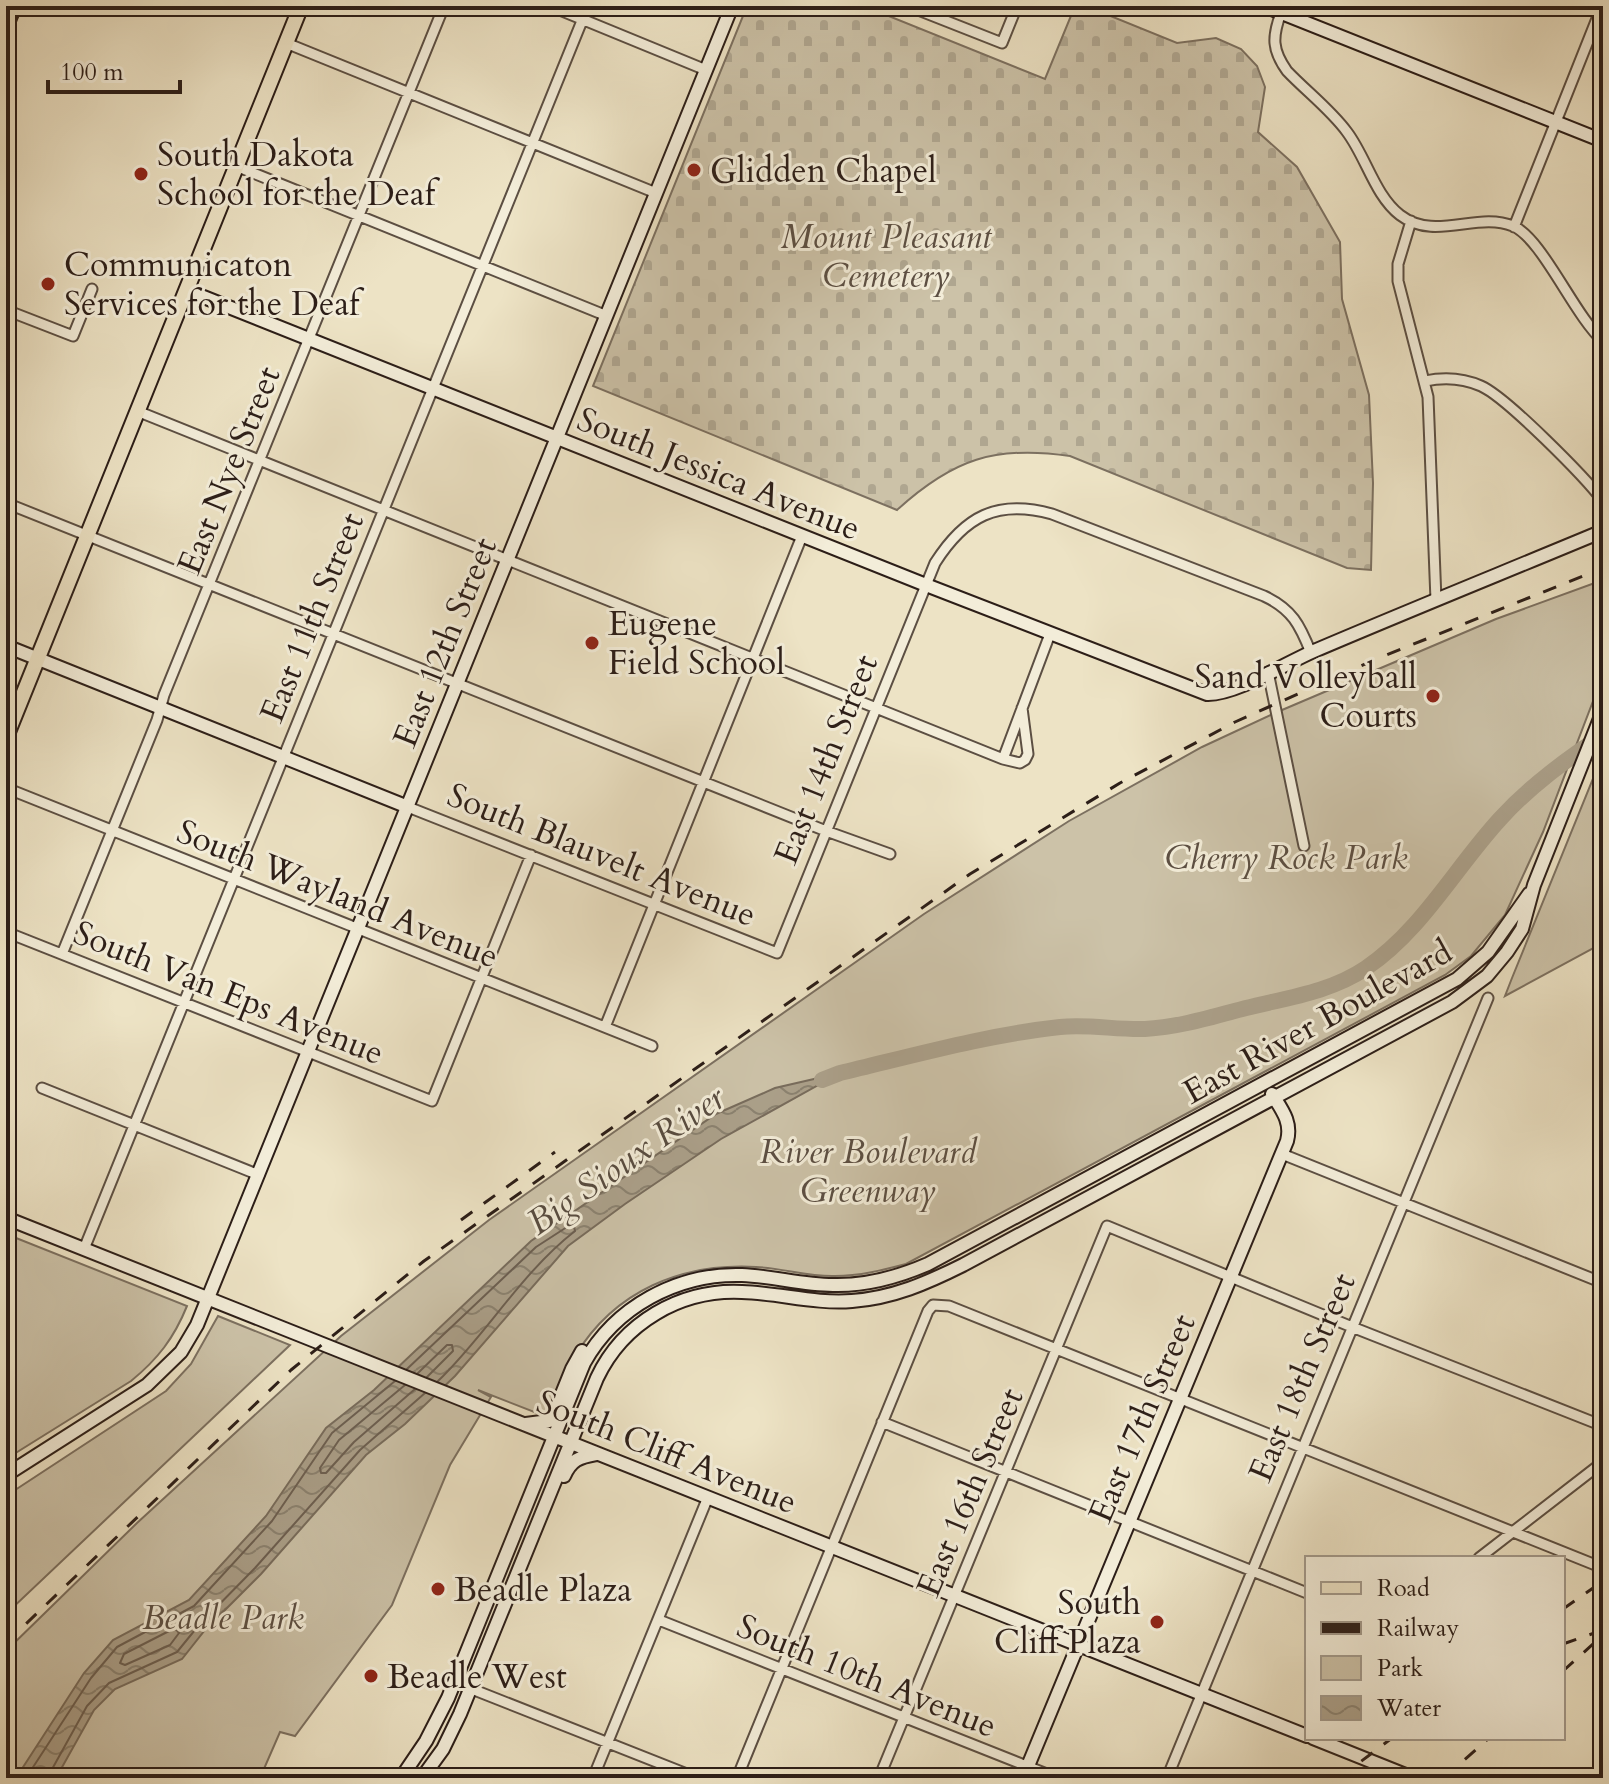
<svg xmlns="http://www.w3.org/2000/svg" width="1609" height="1784" viewBox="0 0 1609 1784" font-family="Cardo,serif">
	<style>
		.cemetery { fill: url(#cemetery-stones); stroke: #7c7060; stroke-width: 2 }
		.park { fill: #ccc2a8; stroke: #7c7060; stroke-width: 2 }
		.water { fill: url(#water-waves); stroke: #786c5c; stroke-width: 2 }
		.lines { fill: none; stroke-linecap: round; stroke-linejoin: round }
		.shore { stroke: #6c5f51; stroke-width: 2 }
		.river { stroke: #aba08a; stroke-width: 16 }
		.street-casing { stroke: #5c4f43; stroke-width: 13 }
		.secondary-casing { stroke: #2c1e18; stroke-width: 16 }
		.primary-casing { stroke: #2c1e18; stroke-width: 18 }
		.street { stroke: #f3edd9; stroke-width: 9 }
		.secondary { stroke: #f3edd9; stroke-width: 12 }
		.primary { stroke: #ede3c5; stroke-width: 14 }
		.rail { stroke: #2c1e18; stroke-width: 3; stroke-dasharray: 14 14; stroke-linecap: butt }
		.poi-dot { fill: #8f2418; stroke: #f3edd9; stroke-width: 3 }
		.labels { text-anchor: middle; stroke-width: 6; stroke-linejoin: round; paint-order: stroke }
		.poi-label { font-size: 34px; fill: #2c1e18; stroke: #f3edd9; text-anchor: start }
		.park-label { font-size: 34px; font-style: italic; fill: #5c4f43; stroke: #f3edd9 }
		.street-label { font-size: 34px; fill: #2c1e18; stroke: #f3edd9 }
		.water-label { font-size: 36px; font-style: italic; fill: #584c40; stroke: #f3edd9 }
	</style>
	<defs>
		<pattern id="cemetery-stones" width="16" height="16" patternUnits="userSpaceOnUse" patternTransform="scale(2)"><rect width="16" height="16" fill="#ccc2a8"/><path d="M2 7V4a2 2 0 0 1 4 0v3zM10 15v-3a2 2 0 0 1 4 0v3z" fill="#afa690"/></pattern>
		<pattern id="water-waves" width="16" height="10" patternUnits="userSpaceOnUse" patternTransform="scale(2)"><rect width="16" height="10" fill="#aba08a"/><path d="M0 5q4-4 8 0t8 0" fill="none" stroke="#8b8270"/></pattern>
	</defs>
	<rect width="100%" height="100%" fill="#ede3c5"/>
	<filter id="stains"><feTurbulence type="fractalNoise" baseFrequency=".0025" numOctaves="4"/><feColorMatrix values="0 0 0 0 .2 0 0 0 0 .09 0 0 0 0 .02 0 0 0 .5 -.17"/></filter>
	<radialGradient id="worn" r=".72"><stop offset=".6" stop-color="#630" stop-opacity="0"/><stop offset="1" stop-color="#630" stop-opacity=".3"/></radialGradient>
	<path class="cemetery" d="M747,6H864L1045,79L1075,6H1086L1177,43L1216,38L1241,49L1257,66L1265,87L1258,132L1297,167L1340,242L1342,299L1369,395L1373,483L1371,570L1347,568L1070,456C995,445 953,459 897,510L593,386Z"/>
	<path class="park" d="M1603,580V675L1543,832L1505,915L1471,956L1445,975L906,1264C883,1270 860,1276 835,1276C809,1277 782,1268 756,1267C682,1263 615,1290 575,1356C563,1374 556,1397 547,1417L478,1390L491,1397L450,1465L392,1605L295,1736L280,1732L260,1778H6V1651L137,1523L341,1336L489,1220L924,914L1069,821L1202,747L1275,713L1496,619Z
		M1603,754V943L1505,996L1512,978Z
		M6,1234L187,1306C174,1338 158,1359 131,1381L6,1459Z
		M218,1316L290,1345L6,1614V1496L166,1391L191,1364Z"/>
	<path class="water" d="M840,1073L721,1139L625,1204L568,1246L455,1376L405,1424L366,1455L261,1574L205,1630L182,1659L115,1689L94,1710L56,1778H16L84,1673L113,1640L189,1600L266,1516L326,1428L374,1390L531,1241L716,1114L775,1088Z"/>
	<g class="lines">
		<path class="shore" d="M407,1369L536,1247L570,1225L574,1226L575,1231C521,1273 486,1335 438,1381
			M418,1373L447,1345H452L453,1351L427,1377
			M405,1385L339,1440L320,1468L321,1473H326L354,1442L415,1389
			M173,1629L177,1630L179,1633L170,1645L125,1665L120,1663L124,1654Z
			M26,1778L91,1678L117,1647L194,1606L272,1521L332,1433L395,1381
			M50,1778L51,1771L87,1706L109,1683L177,1652L199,1625L255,1568L360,1450L425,1393"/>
		<path class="river" d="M822,1080L840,1073C912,1056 986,1035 1060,1027C1088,1024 1117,1030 1145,1029C1180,1027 1212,1017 1246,1008C1286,998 1331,992 1366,968C1422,930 1455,868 1500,819C1530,786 1566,760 1603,735"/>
		<g class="street-casing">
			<path id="street" d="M550,6L706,70
				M908,6L1002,43L1017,6
				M1281,13C1272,37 1272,50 1287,71C1306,91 1331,110 1347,132C1366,157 1375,196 1400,215C1435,242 1477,211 1513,226C1542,238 1574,315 1603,341
				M286,43L656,193
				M236,166L607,316
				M1411,221L1398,264V281L1428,397L1436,600
				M1514,227L1602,6
				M6,310L73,336L92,289
				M1425,381C1444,377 1463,378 1481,386C1506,397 1585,477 1603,501
				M137,411L1003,759
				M6,503L826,831L890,854
				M1268,672L1304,846
				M1022,708L1028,754L1025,760L1020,763L1003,759L1050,634
				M6,788L652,1046
				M408,807L777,953L935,563C965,516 997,499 1052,514L1264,596C1292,609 1300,625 1311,653
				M6,932L432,1101L531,855
				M62,954L157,720L164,695L444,6
				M605,1027L802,536
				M42,1088L259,1175
				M1282,1154L1603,1283
				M84,1249L588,6
				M882,1422L1307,1593
				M1479,1558L1603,1462
				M659,1620L1057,1778
				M454,1682L697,1778
				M593,1778L708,1497
				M737,1778L928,1311L933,1305L949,1306L1603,1568
				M879,1778L1107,1226L1352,1327L1603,1426
				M1167,1778L1488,998
				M1599,1778L1603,1768"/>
		</g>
		<g class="secondary-casing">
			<path id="secondary" d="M1264,6L1603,141
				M6,28L15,6
				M186,290L926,585L1207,694C1235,695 1286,663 1314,651C1410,610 1507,571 1603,531
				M6,646L408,807
				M6,1218L1307,1736
				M526,1424L549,1421L553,1416L572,1369L582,1351
				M6,1475L147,1385L181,1352L197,1325L732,6
				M564,1476C571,1460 579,1457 596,1454
				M1313,1738L1413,1778
				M401,1778L426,1741L448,1698L584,1363C615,1307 677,1273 742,1275C772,1276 802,1285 833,1285C867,1286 898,1277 928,1264L1457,979L1488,952L1529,894
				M422,1778L443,1749L460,1714L597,1378C623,1323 680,1289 742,1292C779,1293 815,1304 852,1301C893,1298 927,1283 963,1265L1452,1002L1487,976L1507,952L1522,929L1534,885L1603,711
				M1023,1778L1287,1141C1292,1122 1282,1110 1272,1094"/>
		</g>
		<g class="primary-casing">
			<path id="primary" d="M6,737L301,6"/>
		</g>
		<use href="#street" class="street"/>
		<use href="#secondary" class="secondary"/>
		<use href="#primary" class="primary"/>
		<path class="rail" d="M461,1220L555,1152
			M1563,1609L1603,1581
			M6,1643L291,1370L424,1261L970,874L1120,783L1235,722L1374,660L1603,568
			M1563,1644L1603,1630
			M1563,1671L1603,1635
			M1339,1778L1392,1738
			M1444,1778L1489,1738"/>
	</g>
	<g class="poi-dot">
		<circle cx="694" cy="170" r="8"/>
		<circle cx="141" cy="174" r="8"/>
		<circle cx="48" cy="284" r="8"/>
		<circle cx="592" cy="643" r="8"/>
		<circle cx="1433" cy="696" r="8"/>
		<circle cx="438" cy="1589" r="8"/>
		<circle cx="1157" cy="1622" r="8"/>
		<circle cx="371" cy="1676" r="8"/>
	</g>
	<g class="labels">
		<g class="poi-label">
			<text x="157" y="166">South Dakota<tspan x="157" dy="39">School for the Deaf</tspan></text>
			<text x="710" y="182">Glidden Chapel</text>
			<text x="64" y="276">Communicaton<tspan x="64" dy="39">Services for the Deaf</tspan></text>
			<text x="608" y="635">Eugene<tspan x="608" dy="39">Field School</tspan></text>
			<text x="1417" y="688" text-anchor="end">Sand Volleyball<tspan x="1417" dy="39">Courts</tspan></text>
			<text x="454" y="1601">Beadle Plaza</text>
			<text x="1141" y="1614" text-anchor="end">South<tspan x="1141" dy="39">Cliff Plaza</tspan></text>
			<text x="387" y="1688">Beadle West</text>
		</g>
		<g class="park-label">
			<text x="886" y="248">Mount Pleasant<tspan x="886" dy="39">Cemetery</tspan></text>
			<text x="1286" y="869">Cherry Rock Park</text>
			<text x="868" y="1163">River Boulevard<tspan x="868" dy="39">Greenway</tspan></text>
			<text x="223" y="1629">Beadle Park</text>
		</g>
		<g class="street-label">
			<text transform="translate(228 470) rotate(-68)" y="12">East Nye Street</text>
			<text transform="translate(719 473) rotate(22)" y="12">South Jessica Avenue</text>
			<text transform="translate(311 617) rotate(-68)" y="12">East 11th Street</text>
			<text transform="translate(444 642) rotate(-68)" y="12">East 12th Street</text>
			<text transform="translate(825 759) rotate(-68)" y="12">East 14th Street</text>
			<text transform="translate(602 854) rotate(22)" y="12">South Blauvelt Avenue</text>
			<text transform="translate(338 893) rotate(22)" y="12">South Wayland Avenue</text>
			<text transform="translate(229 992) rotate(22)" y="12">South Van Eps Avenue</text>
			<text transform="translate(1317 1021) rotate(-29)" y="12">East River Boulevard</text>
			<text transform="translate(1301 1377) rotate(-67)" y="12">East 18th Street</text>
			<text transform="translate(1141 1418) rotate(-67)" y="12">East 17th Street</text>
			<text transform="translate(667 1451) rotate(22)" y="12">South Cliff Avenue</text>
			<text transform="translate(969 1492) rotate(-67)" y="12">East 16th Street</text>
			<text transform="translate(867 1675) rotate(22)" y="12">South 10th Avenue</text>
		</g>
		<g class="water-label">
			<text transform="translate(625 1159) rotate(-35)" y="13">Big Sioux River</text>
		</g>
	</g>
	<rect width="1609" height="1784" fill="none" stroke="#ede3c5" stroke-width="32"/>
	<rect x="8" y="8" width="1593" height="1768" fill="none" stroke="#2c1e18" stroke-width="4"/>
	<rect x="16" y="16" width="1577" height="1752" fill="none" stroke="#2c1e18" stroke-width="2"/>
	<rect x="1305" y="1556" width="260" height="184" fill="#f3edd9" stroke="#a39a8c" stroke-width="2"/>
	<rect x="1321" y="1582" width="40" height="12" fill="#ede3c5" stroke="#a39a8c" stroke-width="2"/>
	<text x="1377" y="1596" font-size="24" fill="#2c1e18">Road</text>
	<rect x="1321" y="1622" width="40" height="12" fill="#2c1e18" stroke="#a39a8c" stroke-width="2"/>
	<text x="1377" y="1636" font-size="24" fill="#2c1e18">Railway</text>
	<rect x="1321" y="1656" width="40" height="24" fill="#ccc2a8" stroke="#a39a8c" stroke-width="2"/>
	<text x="1377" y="1676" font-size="24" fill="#2c1e18">Park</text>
	<rect x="1321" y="1696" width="40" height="24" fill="url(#water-waves)" stroke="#a39a8c" stroke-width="2"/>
	<text x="1377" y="1716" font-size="24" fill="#2c1e18">Water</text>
	<path d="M48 80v12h132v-12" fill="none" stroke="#2c1e18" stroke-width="4"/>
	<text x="60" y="80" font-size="24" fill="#2c1e18" stroke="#f3edd9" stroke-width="6" paint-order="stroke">100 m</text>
	<rect width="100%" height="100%" filter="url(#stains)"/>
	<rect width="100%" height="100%" fill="url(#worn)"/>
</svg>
